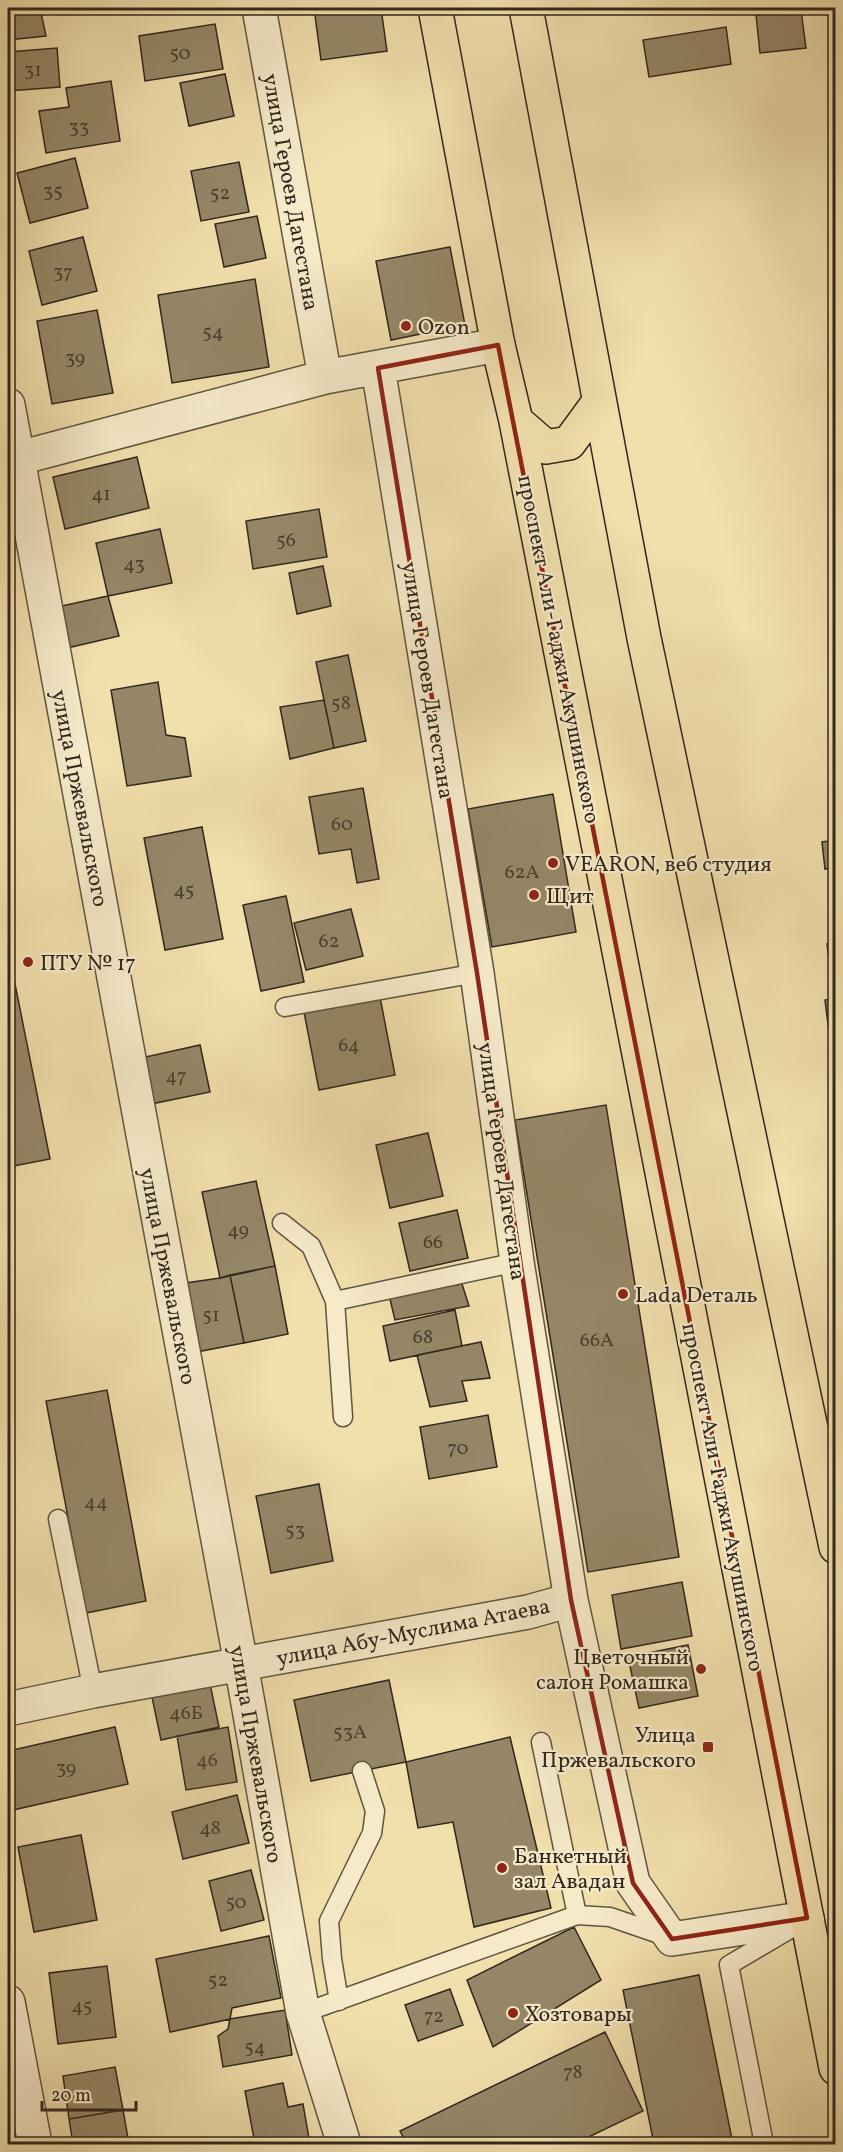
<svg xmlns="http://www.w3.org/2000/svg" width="843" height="2152" viewBox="0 0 843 2152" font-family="Vollkorn,serif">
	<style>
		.building { fill: #958767; stroke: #31271d; stroke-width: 1.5 }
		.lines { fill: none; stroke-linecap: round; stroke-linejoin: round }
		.service-casing { stroke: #615541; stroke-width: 21 }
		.minor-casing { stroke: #615541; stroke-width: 36 }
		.primary-casing { stroke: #31271d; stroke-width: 36 }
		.service { stroke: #f6eac9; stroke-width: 18 }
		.minor { stroke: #f6eac9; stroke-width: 33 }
		.primary { stroke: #f1dfac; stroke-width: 33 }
		.marked { fill: none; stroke: #8f2418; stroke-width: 4.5; stroke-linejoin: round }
		.poi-dot { fill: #8f2418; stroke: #f6eac9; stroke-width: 2 }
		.labels { text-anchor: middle; stroke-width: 4.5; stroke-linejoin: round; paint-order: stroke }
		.number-label { font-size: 20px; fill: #4a3f30 }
		.street-label { font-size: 22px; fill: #31271d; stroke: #f6eac9 }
		.poi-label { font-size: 22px; fill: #31271d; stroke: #f6eac9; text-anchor: start }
	</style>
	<rect width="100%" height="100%" fill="#f1dfac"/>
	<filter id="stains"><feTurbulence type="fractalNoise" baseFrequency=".00333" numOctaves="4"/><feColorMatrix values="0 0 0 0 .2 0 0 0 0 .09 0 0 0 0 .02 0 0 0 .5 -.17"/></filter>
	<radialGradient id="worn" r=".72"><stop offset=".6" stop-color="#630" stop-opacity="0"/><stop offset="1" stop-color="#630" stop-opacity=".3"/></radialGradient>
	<path class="building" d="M8,8H40L46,36L8,40Z
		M314,8H381L387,51L321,60Z
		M801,10L806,48L760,53L756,15Z
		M215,24L223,69L145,81L139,36Z
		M726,27L731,64L649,77L643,40Z
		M57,48L60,87L8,91V52Z
		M225,74L234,116L189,126L180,83Z
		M111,81L120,141L46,153L39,111L69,107L66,88Z
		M75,158L88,208L30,223L17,173Z
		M239,162L249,212L201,221L191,171Z
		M257,216L266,258L224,267L215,224Z
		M83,237L97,291L42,305L29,251Z
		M450,247L465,325L391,340L376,261Z
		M255,279L269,367L172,383L158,295Z
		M97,310L113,393L52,404L37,321Z
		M137,457L149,508L65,529L53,477Z
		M319,509L327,557L253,569L246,521Z
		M160,529L172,583L108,596L96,543Z
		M323,566L331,606L297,614L289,573Z
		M108,596L119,636L67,648L57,607Z
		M348,655L366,741L334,748L316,662Z
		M158,682L166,735L185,738L191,776L127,786L111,690Z
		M324,700L334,748L290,759L280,707Z
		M363,788L379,879L357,883L351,849L319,854L309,797Z
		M553,794L576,932L492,947L468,809Z
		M202,827L223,939L165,950L144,838Z
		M836,840V867L825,869L822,842Z
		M286,896L304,982L261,991L243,905Z
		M351,909L363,956L306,970L294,923Z
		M836,943V983L832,984L827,944Z
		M13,974L50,1159L8,1167V975Z
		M380,997L395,1075L319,1090L304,1012Z
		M836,998V1090L825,1000Z
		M200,1045L210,1092L151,1104L141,1058Z
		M606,1105L679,1557L588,1572L515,1120Z
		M428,1133L443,1196L390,1208L376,1145Z
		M256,1181L275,1266L220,1278L202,1192Z
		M457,1210L468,1258L410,1271L399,1223Z
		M275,1266L288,1334L244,1343L230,1275Z
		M230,1275L244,1343L191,1353L179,1284L220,1278Z
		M462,1284L469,1306L395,1320L389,1295Z
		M455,1310L462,1346L390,1361L383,1326Z
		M481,1342L490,1378L462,1381L467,1401L430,1407L417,1355Z
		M107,1390L146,1601L86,1613L46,1401Z
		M488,1415L497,1467L429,1479L420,1427Z
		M319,1484L333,1561L271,1573L256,1496Z
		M8,1569L14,1600L8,1602Z
		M682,1582L692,1636L621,1649L612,1595Z
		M688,1645L698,1696L639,1708L628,1657Z
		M389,1680L406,1762L311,1781L294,1700Z
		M210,1684L219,1727L161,1740L152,1697Z
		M115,1727L128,1784L13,1810L8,1784V1751Z
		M228,1727L237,1782L186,1790L177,1736Z
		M510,1737L551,1908L474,1927L453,1822L418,1828L406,1762Z
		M237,1795L249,1843L183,1859L172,1812Z
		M81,1835L97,1920L34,1932L18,1847Z
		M251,1870L264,1920L221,1931L209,1881Z
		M574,1927L601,1980L493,2047L467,1980Z
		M269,1936L281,1998L232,2008L230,2019L170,2032L156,1959Z
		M107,1966L116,2037L58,2044L49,1973Z
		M699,1975L733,2144H654L623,1990Z
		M450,1989L463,2025L418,2041L405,2005Z
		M285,2010L292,2055L223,2067L218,2036L228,2029L230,2019Z
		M605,2032L643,2111L574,2144H407L400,2131Z
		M115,2067L123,2110L69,2119L63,2076Z
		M283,2083L288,2107L303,2104L310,2144H255L245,2091Z
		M123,2110L129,2144H73L69,2119Z"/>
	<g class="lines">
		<g class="service-casing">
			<path id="service" d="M285,1007L477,973
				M282,1223L311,1246L335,1301L517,1262
				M335,1301L343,1417
				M58,1519L93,1691
				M541,1742L577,1915
				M339,2001L332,1959L329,1921L372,1833L375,1811L362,1771
				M303,2013L577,1915L610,1917L668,1937
				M764,2144L729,1965L790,1929"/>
		</g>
		<g class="minor-casing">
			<path id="minor" d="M259,8L325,377
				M378,368L477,973L517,1262L571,1600L633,1883L672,1939L807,1918
				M8,405L241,1664L303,2013L344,2144
				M8,461L325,377L498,345
				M8,1709L93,1691L528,1612L571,1600
				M8,2002L35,2144"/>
		</g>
		<g class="primary-casing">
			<path id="primary" d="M435,8L498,345L516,421L836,2068
				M526,8L644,638L836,1547
				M516,421L546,447L569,443L599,402"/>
		</g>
		<use href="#service" class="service"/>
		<use href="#minor" class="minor"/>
		<use href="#primary" class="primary"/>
	</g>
	<path class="marked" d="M498,345L807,1918L672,1939L633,1883L571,1600L477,973L378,368Z"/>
	<g class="poi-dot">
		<circle cx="406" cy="326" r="6"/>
		<circle cx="553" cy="863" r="6"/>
		<circle cx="534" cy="895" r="6"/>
		<circle cx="28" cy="962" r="6"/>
		<circle cx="623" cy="1294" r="6"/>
		<circle cx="701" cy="1669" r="6"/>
		<rect x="702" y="1741" width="12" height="12" rx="3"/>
		<circle cx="502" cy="1868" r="6"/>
		<circle cx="513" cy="2013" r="6"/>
	</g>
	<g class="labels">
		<g class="number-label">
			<text x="180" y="59">50</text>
			<text x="33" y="76">31</text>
			<text x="79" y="133">33</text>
			<text x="53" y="197">35</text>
			<text x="220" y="199">52</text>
			<text x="63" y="278">37</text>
			<text x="213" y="338">54</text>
			<text x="75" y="364">39</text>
			<text x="101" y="500">41</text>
			<text x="286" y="546">56</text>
			<text x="134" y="570">43</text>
			<text x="341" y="709">58</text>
			<text x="342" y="830">60</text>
			<text x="522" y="878">62А</text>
			<text x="184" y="896">45</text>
			<text x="329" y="947">62</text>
			<text x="349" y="1051">64</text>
			<text x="176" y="1082">47</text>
			<text x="238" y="1236">49</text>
			<text x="433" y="1248">66</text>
			<text x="211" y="1321">51</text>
			<text x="423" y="1343">68</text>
			<text x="597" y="1346">66А</text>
			<text x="458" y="1454">70</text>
			<text x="96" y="1508">44</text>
			<text x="295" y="1536">53</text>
			<text x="186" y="1719">46Б</text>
			<text x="350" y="1738">53А</text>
			<text x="207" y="1766">46</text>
			<text x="66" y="1774">39</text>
			<text x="210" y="1834">48</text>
			<text x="236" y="1908">50</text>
			<text x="218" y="1986">52</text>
			<text x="82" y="2012">45</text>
			<text x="434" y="2022">72</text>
			<text x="255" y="2053">54</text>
			<text x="573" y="2078">78</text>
		</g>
		<g class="street-label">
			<text transform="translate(292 192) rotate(80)" y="8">улица Героев Дагестана</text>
			<text transform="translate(560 649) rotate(79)" y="8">проспект Али-Гаджи Акушинского</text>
			<text transform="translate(429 680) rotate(81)" y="8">улица Героев Дагестана</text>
			<text transform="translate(81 798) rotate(79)" y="8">улица Пржевальского</text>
			<text transform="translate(503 1161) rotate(82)" y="8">улица Героев Дагестана</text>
			<text transform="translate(169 1276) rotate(79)" y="8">улица Пржевальского</text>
			<text transform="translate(724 1497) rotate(79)" y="8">проспект Али-Гаджи Акушинского</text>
			<text transform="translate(413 1631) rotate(-11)" y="8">улица Абу-Муслима Атаева</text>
			<text transform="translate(257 1754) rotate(80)" y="8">улица Пржевальского</text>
		</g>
		<g class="poi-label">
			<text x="418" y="334">Ozon</text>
			<text x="565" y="871">VEARON, веб студия</text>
			<text x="546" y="903">Щит</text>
			<text x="40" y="970">ПТУ № 17</text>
			<text x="635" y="1302">Lada Dеталь</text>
			<text x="689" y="1664" text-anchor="end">Цветочный<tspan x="689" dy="25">салон Ромашка</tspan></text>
			<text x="696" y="1742" text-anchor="end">Улица<tspan x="696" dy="25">Пржевальского</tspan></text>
			<text x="514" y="1863">Банкетный<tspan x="514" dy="25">зал Авадан</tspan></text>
			<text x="525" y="2021">Хозтовары</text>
		</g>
	</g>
	<rect width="843" height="2152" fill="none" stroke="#f1dfac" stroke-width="30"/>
	<rect x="9" y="9" width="825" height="2134" fill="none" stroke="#31271d" stroke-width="3"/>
	<rect x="15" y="15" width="813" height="2122" fill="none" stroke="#31271d" stroke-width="1.5"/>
	<path d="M42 2101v9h94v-9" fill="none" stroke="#31271d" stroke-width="3"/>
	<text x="51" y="2101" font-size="18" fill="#31271d" stroke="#f6eac9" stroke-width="4.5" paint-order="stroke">20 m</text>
	<rect width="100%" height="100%" filter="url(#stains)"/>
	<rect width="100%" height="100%" fill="url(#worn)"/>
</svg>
